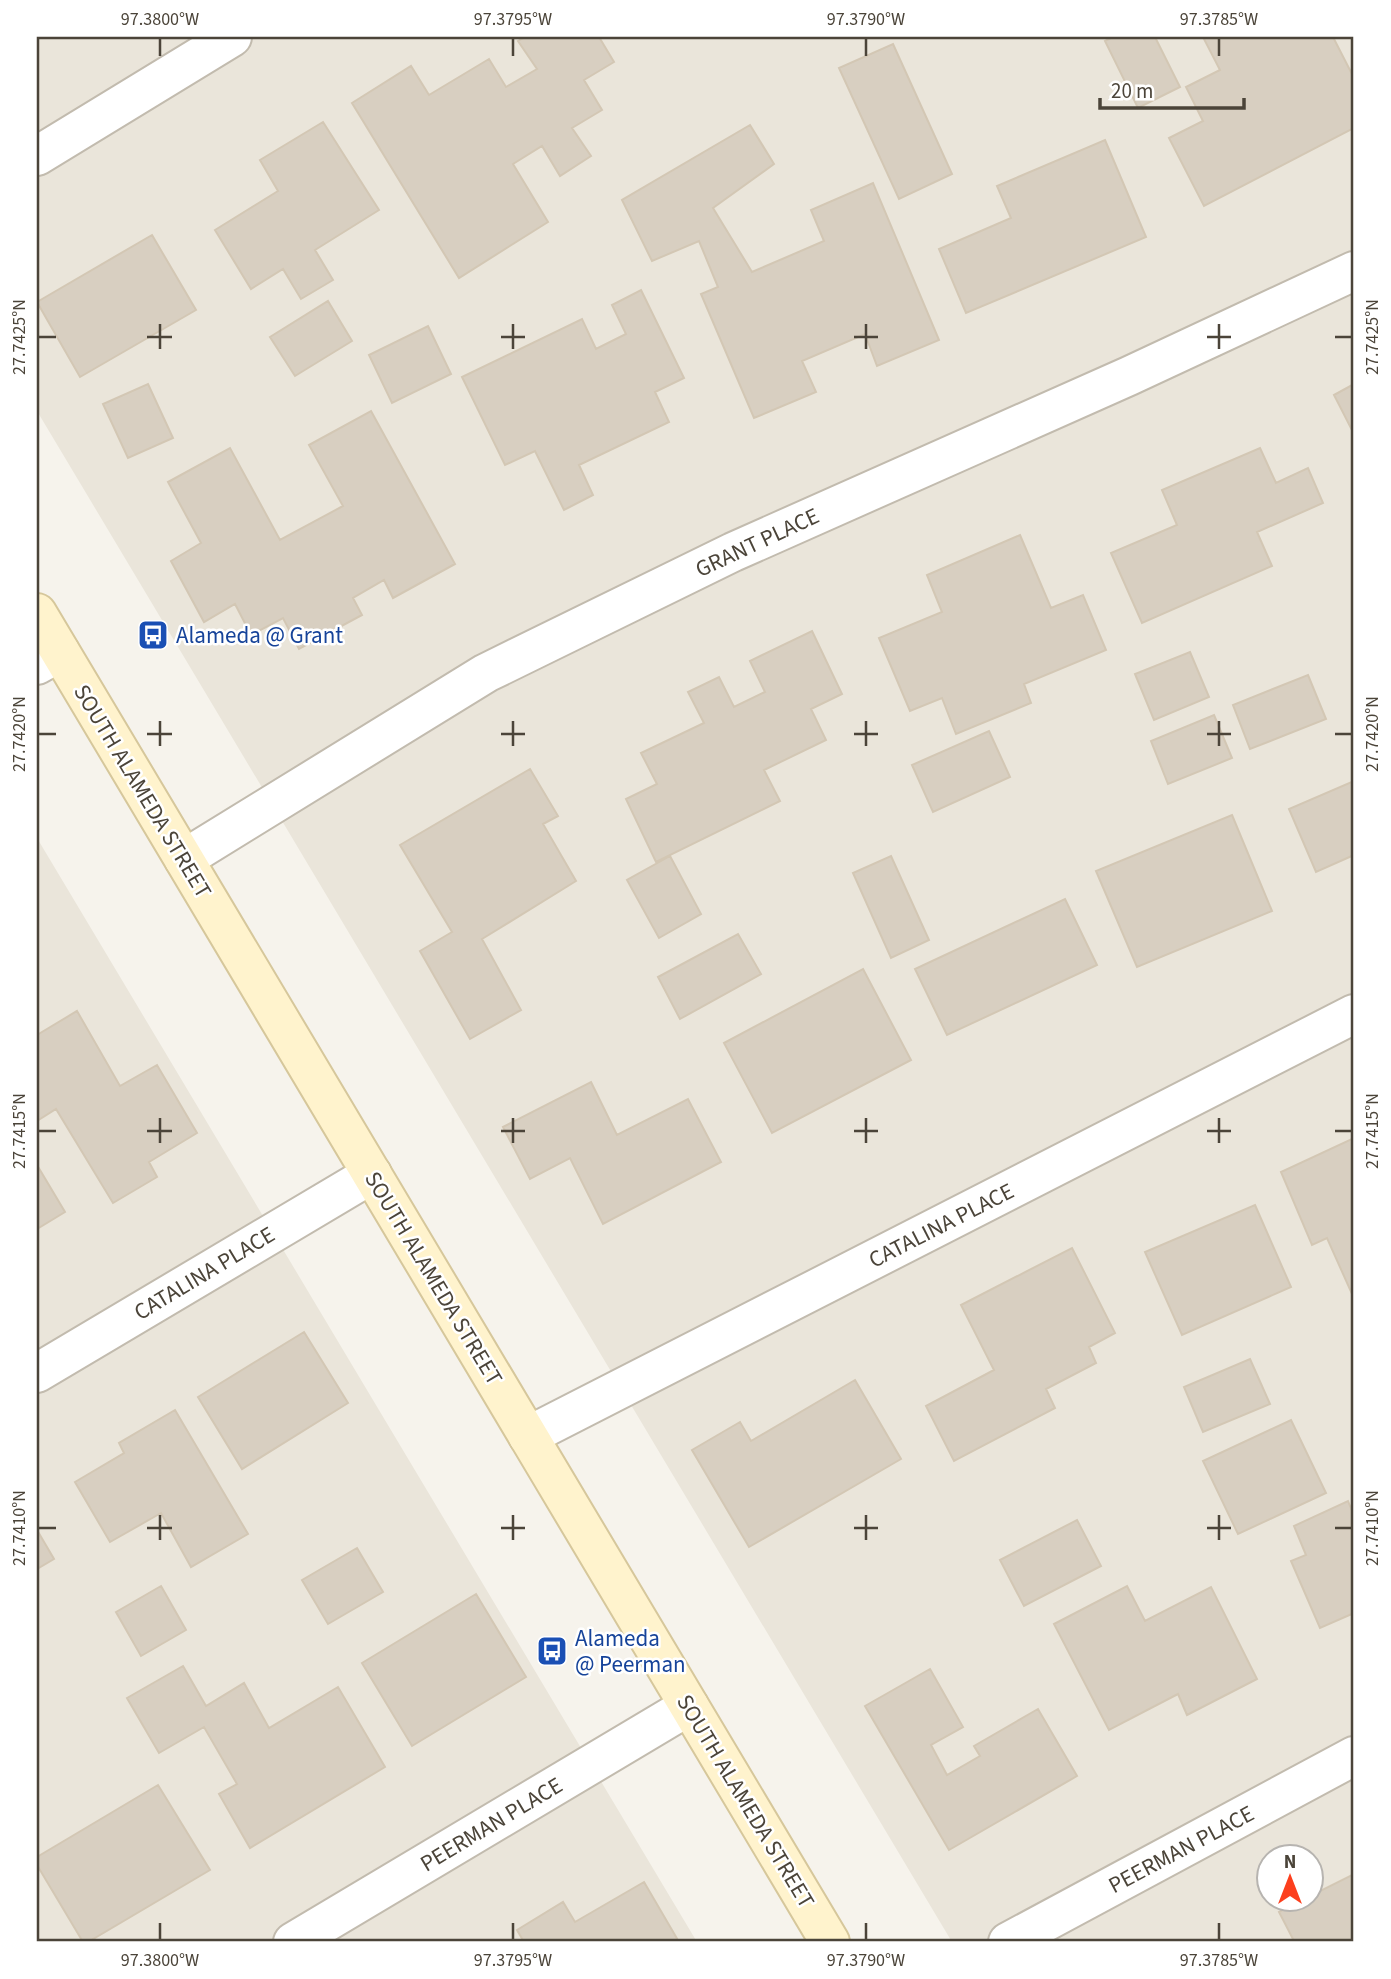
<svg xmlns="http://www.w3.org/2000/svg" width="1391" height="1979" viewBox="0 0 1391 1979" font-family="'Source Sans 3',sans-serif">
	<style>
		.residential { fill: #eae5da; fill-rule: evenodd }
		.building { fill: #d8cfc1; stroke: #d3c7b4; stroke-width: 2 }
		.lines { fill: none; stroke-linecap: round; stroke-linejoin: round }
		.street-casing { stroke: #c2bbae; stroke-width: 42 }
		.secondary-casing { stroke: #d6c79b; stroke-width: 42 }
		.street { stroke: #fff; stroke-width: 38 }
		.secondary { stroke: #fff3cd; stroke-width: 38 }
		.ticks { fill: none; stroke: #4b4439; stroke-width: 2.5 }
		.labels { text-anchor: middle; stroke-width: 5; stroke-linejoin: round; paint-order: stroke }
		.street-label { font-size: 23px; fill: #4b4439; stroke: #fff }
		.transit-label { font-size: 23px; fill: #164399; stroke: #fff; text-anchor: start }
		.neatline { fill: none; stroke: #4b4439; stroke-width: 2.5 }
		.ticks-label { font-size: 18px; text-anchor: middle; fill: #4b4439 }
	</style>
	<rect width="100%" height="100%" fill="#f6f3ec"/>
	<path class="residential" d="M37,37H1354V1942H952L37,411ZM1268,1856H1310V1898H1268Z
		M37,838L697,1942H37Z"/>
	<path class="building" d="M525,37H599L614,62L584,80L602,110L572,128L591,156L560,176L542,146L513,164L548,222L459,278L352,103L411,66L429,95L489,59L506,87L537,69L518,41Z
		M1113,37H1155L1180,87L1138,108L1105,41Z
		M1203,37H1333L1354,78V128L1204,206L1169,138L1203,121L1186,87L1220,70Z
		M893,44L952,174L899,199L839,68Z
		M323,122L379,210L315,250L333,280L301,299L283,269L251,289L215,230L278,191L260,160Z
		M750,125L774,164L713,208L752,272L824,241L811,210L873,183L939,340L877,366L865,334L802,361L816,392L754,418L701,294L718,287L699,241L652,261L622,200Z
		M1105,140L1146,237L966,313L939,249L1011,218L997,186Z
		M152,235L196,310L80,377L37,302Z
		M641,290L684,378L655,392L669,422L579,465L593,495L564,510L535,451L505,465L462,377L582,319L596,349L626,334L612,305Z
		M328,301L352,341L295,376L270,337Z
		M428,326L451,374L392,403L369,355Z
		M148,384L173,438L128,458L103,404Z
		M1354,384V434L1334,395Z
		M371,411L455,564L393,598L384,580L353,598L362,615L299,649L283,618L251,635L235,604L204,622L171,561L201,543L168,482L230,448L280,540L343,506L309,445Z
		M1260,448L1276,483L1308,468L1323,503L1257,532L1272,566L1142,623L1111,553L1177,525L1162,490Z
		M1020,535L1051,608L1083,595L1106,650L1024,684L1031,703L956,734L942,698L910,711L879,638L942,612L927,575Z
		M812,631L842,694L811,709L826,740L764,770L780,801L656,862L626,799L657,784L641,753L704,723L688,692L719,677L734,707L765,692L750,661Z
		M1190,652L1209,697L1154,720L1135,674Z
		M1308,675L1326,719L1250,749L1233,705Z
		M1214,715L1232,758L1168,784L1151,741Z
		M989,731L1010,777L933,812L912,765Z
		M530,769L558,816L543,824L576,881L482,939L521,1010L470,1039L420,951L452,932L400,845Z
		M1354,781V855L1316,872L1289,809Z
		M1232,815L1272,911L1137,967L1096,871Z
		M670,856L701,914L659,938L627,880Z
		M891,856L929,940L891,958L853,873Z
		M1065,899L1097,965L947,1035L915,969Z
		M738,934L761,974L680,1019L658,977Z
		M863,969L911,1060L772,1133L724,1043Z
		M77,1011L120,1086L157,1065L197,1133L149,1162L157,1177L113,1203L56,1109L37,1121V1035Z
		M591,1082L617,1135L688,1099L721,1162L603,1224L570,1158L530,1179L503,1127Z
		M1354,1138V1293L1352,1294L1327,1238L1312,1245L1281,1172Z
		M37,1165L65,1212L37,1229Z
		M1255,1205L1291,1287L1182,1335L1145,1252Z
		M1072,1248L1115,1333L1089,1347L1096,1363L1046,1389L1055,1408L954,1461L926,1406L994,1370L961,1305Z
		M304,1332L348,1403L242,1469L198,1397Z
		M1250,1359L1270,1404L1203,1432L1184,1387Z
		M855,1380L901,1459L749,1547L692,1450L740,1422L751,1441Z
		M175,1410L248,1534L191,1567L161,1513L110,1542L75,1482L124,1453L119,1443Z
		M1291,1420L1326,1493L1238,1534L1203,1461Z
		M1348,1501L1354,1516V1613L1320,1628L1291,1561L1306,1555L1294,1526Z
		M1077,1520L1101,1566L1024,1606L1000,1560Z
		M37,1530L54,1559L37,1569Z
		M357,1548L383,1592L328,1624L302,1580Z
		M161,1586L186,1630L141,1656L116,1612Z
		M1127,1586L1145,1621L1211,1587L1257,1679L1187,1715L1178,1694L1109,1730L1054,1624Z
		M476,1594L526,1677L412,1746L362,1663Z
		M183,1666L206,1706L244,1683L269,1728L338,1687L385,1767L250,1848L219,1794L237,1784L204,1727L159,1753L127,1698Z
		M930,1669L963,1727L931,1745L947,1775L980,1756L974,1746L1038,1709L1077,1776L949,1850L865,1706Z
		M158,1785L210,1870L88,1942H83L37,1865V1857Z
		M1354,1874V1942H1292L1294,1941L1279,1912L1306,1898H1310V1896Z
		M644,1882L679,1942H524L517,1930L563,1902L575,1922Z"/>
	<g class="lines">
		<g class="street-casing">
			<path id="street" d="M37,156L232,37
				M37,665L60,652
				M184,859L486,673L733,552L1129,376L1354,271
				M37,1373L372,1174
				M528,1436L1354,1014
				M293,1942L689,1706
				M1008,1942L1354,1756"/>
		</g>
		<g class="secondary-casing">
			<path id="secondary" d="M37,613L830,1942"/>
		</g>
		<use href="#street" class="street"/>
		<use href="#secondary" class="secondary"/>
	</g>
	<path class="ticks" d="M160,38V56M513,38V56M866,38V56M1219,38V56M160,324V349M513,324V349M866,324V349M1219,324V349M38,337H56M147,337H172M501,337H525M854,337H878M1207,337H1231M1335,337H1352M160,721V746M513,721V746M866,721V746M1219,721V746M38,734H56M147,734H172M501,734H525M854,734H878M1207,734H1231M1335,734H1352M160,1118V1143M513,1118V1143M866,1118V1143M1219,1118V1143M38,1131H56M147,1131H172M501,1131H525M854,1131H878M1207,1131H1231M1335,1131H1352M160,1515V1540M513,1515V1540M866,1515V1540M1219,1515V1540M38,1528H56M147,1528H172M501,1528H525M854,1528H878M1207,1528H1231M1335,1528H1352M160,1923V1940M513,1923V1940M866,1923V1940M1219,1923V1940"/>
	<defs>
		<g id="bus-square" transform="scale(1.575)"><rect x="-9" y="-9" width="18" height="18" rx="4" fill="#1a4fb4" stroke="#fff"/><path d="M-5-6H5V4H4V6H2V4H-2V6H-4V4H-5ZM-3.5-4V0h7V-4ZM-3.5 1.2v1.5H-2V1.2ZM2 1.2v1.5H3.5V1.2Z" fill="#fff"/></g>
	</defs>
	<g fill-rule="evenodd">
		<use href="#bus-square" x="153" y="635"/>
		<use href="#bus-square" x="552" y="1651"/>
	</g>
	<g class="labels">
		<g class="street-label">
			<text transform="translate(757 542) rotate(-25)" y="8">GRANT PLACE</text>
			<text transform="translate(143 791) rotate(59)" y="8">SOUTH ALAMEDA STREET</text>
			<text transform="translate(941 1225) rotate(-27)" y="8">CATALINA PLACE</text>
			<text transform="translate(204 1273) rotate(-31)" y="8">CATALINA PLACE</text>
			<text transform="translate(434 1278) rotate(59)" y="8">SOUTH ALAMEDA STREET</text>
			<text transform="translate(746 1801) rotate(59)" y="8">SOUTH ALAMEDA STREET</text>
			<text transform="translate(491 1824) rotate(-31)" y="8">PEERMAN PLACE</text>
			<text transform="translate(1181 1849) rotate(-28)" y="8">PEERMAN PLACE</text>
		</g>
		<g class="transit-label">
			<text x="176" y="643">Alameda @ Grant</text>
			<text x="575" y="1646">Alameda<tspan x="575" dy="26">@ Peerman</tspan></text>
		</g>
	</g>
	<rect width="1391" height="1979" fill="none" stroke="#ffffff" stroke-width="77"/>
	<g transform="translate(1290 1878)"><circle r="33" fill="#ffffff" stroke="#b7b4b0" stroke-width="2"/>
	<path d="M0-5L12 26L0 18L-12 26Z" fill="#fc3f1d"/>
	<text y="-10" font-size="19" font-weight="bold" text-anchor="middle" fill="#4b4439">N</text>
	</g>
	<path d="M1100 98v10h144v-10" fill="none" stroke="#4b4439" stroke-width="3.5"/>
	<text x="1111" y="98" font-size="21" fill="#4b4439" stroke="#ffffff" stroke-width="5" paint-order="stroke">20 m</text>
	<rect x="38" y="38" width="1314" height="1902" class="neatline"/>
	<g class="ticks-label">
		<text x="160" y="25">97.3800°W</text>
		<text x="513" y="25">97.3795°W</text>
		<text x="866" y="25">97.3790°W</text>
		<text x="1219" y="25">97.3785°W</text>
		<text transform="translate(19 337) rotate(-90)" y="6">27.7425°N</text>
		<text transform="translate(1372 337) rotate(-90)" y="6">27.7425°N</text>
		<text transform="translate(19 734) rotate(-90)" y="6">27.7420°N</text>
		<text transform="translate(1372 734) rotate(-90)" y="6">27.7420°N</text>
		<text transform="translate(19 1131) rotate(-90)" y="6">27.7415°N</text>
		<text transform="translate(1372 1131) rotate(-90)" y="6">27.7415°N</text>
		<text transform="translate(19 1528) rotate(-90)" y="6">27.7410°N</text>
		<text transform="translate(1372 1528) rotate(-90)" y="6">27.7410°N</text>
		<text x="160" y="1966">97.3800°W</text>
		<text x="513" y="1966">97.3795°W</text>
		<text x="866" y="1966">97.3790°W</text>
		<text x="1219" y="1966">97.3785°W</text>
	</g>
</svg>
